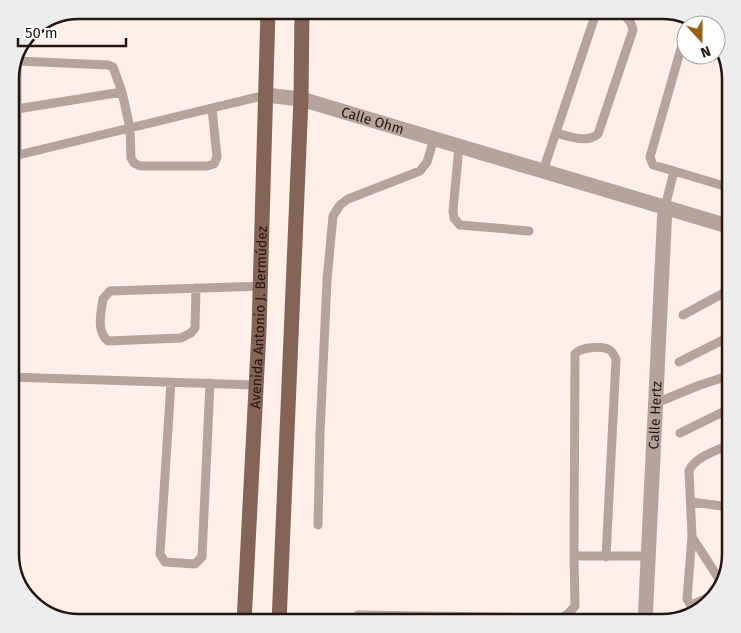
<svg xmlns="http://www.w3.org/2000/svg" width="741" height="633" viewBox="0 0 741 633" font-family="'Fira Sans',sans-serif">
	<style>
		.lines { fill: none; stroke-linecap: round; stroke-linejoin: round }
		.service { stroke: #b6a49c; stroke-width: 9 }
		.minor { stroke: #b6a49c; stroke-width: 15 }
		.primary { stroke: #836456; stroke-width: 15 }
		.labels { text-anchor: middle; stroke-width: 5; stroke-linejoin: round; paint-order: stroke }
		.street-label { font-size: 14px; fill: #231611; stroke: #fff }
		.rim { fill: none; stroke: #231611; stroke-width: 2.5 }
	</style>
	<rect width="100%" height="100%" fill="#feefe9"/>
	<g class="lines">
		<path class="service" d="M688,25L689,20
			M17,109L122,92
			M556,133C570,136 586,144 598,134L633,30C631,18 623,14 613,10
			M459,146L453,211L454,218L460,225L529,231
			M17,155V61L108,65L113,67L122,92L130,128L131,158L134,163L140,166H207L214,164L217,157L212,108
			M10,157L266,95
			M543,171L597,10
			M674,171L653,165L650,157L686,31
			M665,207L674,171L731,188
			M728,273L731,281
			M196,288L195,328L191,333L181,338L108,341C96,331 101,313 103,299L110,291L260,286
			M683,315L731,289
			M679,362L731,336
			M10,377L255,385
			M171,382L160,554L165,562L195,564L202,557L210,383
			M656,403L700,385L731,375
			M680,433L731,408
			M691,502L722,506L731,514
			M318,525L320,433L327,280L333,216L340,205L348,199L420,171L427,162L434,139
			M692,537L721,582
			M574,556L575,354C581,347 599,346 608,349C612,350 614,355 616,359L606,557
			M717,593L694,604H690L687,599L692,536L689,471C694,457 718,450 731,444
			M358,615L561,618L568,614L575,606L574,556H648"/>
		<g class="minor">
			<path id="s1" d="M266,95L301,99L731,227"/>
			<path id="s2" d="M645,623L665,207"/>
		</g>
		<g class="primary">
			<path id="s3" d="M244,623L259,330L268,10"/>
			<path d="M279,623L301,99L302,10"/>
		</g>
	</g>
	<g class="labels">
		<g class="street-label">
			<text dy="5" stroke="none"><textPath href="#s1" startOffset="110">Calle Ohm</textPath></text>
			<text dy="5" stroke="none"><textPath href="#s3" startOffset="306">Avenida Antonio J. Bermúdez</textPath></text>
			<text dy="5" stroke="none"><textPath href="#s2" startOffset="208">Calle Hertz</textPath></text>
		</g>
	</g>
	<path d="M0 0H741V633H0ZM79 19H662A60 60 0 0 1 722 79V554A60 60 0 0 1 662 614H79A60 60 0 0 1 19 554V79A60 60 0 0 1 79 19Z" fill="#edecec" fill-rule="evenodd"/>
	<path class="rim" d="M79 19H662A60 60 0 0 1 722 79V554A60 60 0 0 1 662 614H79A60 60 0 0 1 19 554V79A60 60 0 0 1 79 19Z"/>
	<g transform="translate(701 40) rotate(159)"><circle r="24" fill="#ffffff" stroke="#a7a2a0"/>
	<path d="M0-4L9 19L0 12L-9 19Z" fill="#926410"/>
	<text y="-8" font-size="14" font-weight="bold" text-anchor="middle" fill="#231611">N</text>
	</g>
	<path d="M18 38v8h108v-8" fill="none" stroke="#231611" stroke-width="2.5"/>
	<text x="25" y="38" font-size="15" fill="#231611" stroke="#ffffff" stroke-width="4" paint-order="stroke">50 m</text>
</svg>
